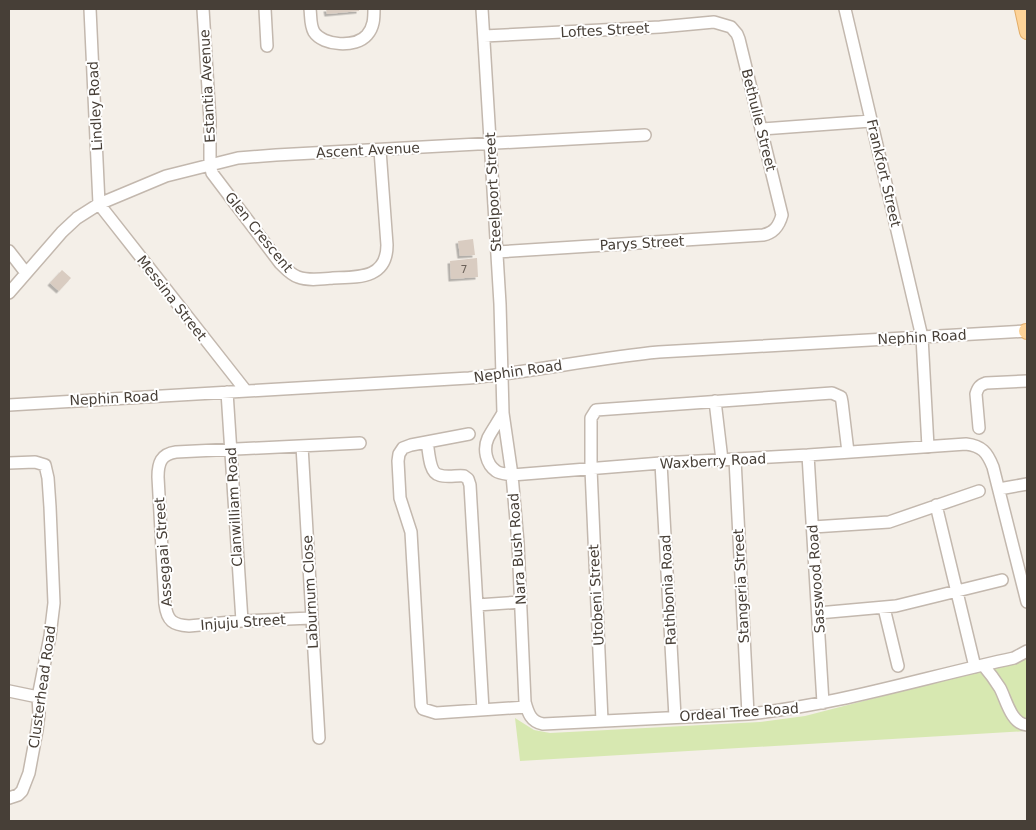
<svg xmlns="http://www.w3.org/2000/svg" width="1036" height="830" viewBox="0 0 1036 830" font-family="'DejaVu Sans',sans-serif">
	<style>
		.green { fill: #d7e8b1 }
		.building { fill: #d9ccc1; filter: url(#shadow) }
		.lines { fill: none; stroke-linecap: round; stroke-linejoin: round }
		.minor-casing { stroke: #c3b8ae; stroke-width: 14 }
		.major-casing { stroke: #e3ad67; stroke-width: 16 }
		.minor { stroke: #fff; stroke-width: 11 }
		.major { stroke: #fdd398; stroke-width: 14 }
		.labels { text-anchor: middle; stroke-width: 4; stroke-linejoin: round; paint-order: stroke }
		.number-label { font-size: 11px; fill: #6c625a }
		.street-label { font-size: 14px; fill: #473f37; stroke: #fff }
	</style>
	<defs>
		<filter id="shadow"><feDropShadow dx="-2.5" dy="2.5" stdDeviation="0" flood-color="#0004"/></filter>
	</defs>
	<rect width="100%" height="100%" fill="#f4efe8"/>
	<path class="green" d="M1027,659V731L520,761L515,718L534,730L550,733L760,722L805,716Z"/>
	<path class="building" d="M326,9H359V11L327,14Z
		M473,239L475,255L460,256L458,241Z
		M477,258L478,277L451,279L450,261Z
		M62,270L71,278L59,291L50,283Z"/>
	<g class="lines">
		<g class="minor-casing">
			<path id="minor" d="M90,9L99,204
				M203,9L210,121V164L212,173L280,263C285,268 291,275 298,277C308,281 322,279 333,278C358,277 387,279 387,245L380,150
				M265,9L267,46
				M310,9C311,16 310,25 314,32C323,46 356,48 367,35C374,27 374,18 374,9
				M482,9L500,304L503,413L512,475L518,543L525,702C528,713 531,722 543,724L748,714C838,705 925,677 1014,658L1027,651
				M845,9L922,337L928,447
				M484,36L660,27L714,22L731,27L737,34L739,39L782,215C779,226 774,233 763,235L497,252
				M762,129L871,121
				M99,204L246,391
				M9,251L26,273
				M9,293L62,232L77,218L99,204L166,176L238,158L276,155L645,135
				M227,392L242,621
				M715,401L722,460
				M9,405L469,378C533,372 595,358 659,352L1027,331
				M503,413C498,422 492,430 488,438C483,449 486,464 496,471C500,474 507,474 512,475L661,463L808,455L966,444C982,446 987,452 993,467L1027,602
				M979,428L976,394C978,387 980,385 986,383L1027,381
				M469,434L411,445L403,448L399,454L398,461L400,498L411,532L421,705L423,709L436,713L526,707
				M427,442C429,451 429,473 439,475C447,478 457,475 464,476L468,479L470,485L483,710
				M302,446L319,738
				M808,455L823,703
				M735,459L748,714
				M9,463L35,462L45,465L48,478L50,507L54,603L50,636L38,697L39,714L37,730L29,773L22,791L18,795L9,798
				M661,463L675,717
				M999,489L1027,484
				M936,505L975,667
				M813,527L889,522L979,491
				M477,605L521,602
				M884,608L898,666
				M818,613L896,606L1002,580
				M311,618L242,621L189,626C173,625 167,621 165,604L158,477C158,463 161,454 176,452L360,443
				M983,665C989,672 995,680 1000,688C1006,699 1011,724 1027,725
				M9,691L38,697
				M602,721L591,469V418L596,410L832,393L841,397L842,402L848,452"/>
		</g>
		<g class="major-casing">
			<path id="major" d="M1022,9L1027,32
				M1026,331L1027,332"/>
		</g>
		<use href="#minor" class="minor"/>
		<use href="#major" class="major"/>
	</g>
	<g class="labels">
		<g class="number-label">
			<text x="464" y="273">7</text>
		</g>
		<g class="street-label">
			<text transform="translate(605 30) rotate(-3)" y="5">Loftes Street</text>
			<text transform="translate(207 86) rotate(-93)" y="5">Estantia Avenue</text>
			<text transform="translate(95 106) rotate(-93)" y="5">Lindley Road</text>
			<text transform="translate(759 120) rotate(76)" y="5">Bethulie Street</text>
			<text transform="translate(368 150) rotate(-3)" y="5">Ascent Avenue</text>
			<text transform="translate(884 173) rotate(77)" y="5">Frankfort Street</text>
			<text transform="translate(493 192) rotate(-93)" y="5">Steelpoort Street</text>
			<text transform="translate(259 232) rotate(51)" y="5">Glen Crescent</text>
			<text transform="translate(642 243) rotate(-3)" y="5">Parys Street</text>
			<text transform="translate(172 298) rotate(52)" y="5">Messina Street</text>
			<text transform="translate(922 337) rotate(-3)" y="5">Nephin Road</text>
			<text transform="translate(518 371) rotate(-8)" y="5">Nephin Road</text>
			<text transform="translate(114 398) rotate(-3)" y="5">Nephin Road</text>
			<text transform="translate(713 461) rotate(-3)" y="5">Waxberry Road</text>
			<text transform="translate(234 507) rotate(-93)" y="5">Clanwilliam Road</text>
			<text transform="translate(517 549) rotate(-94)" y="5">Nara Bush Road</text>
			<text transform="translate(163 552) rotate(-94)" y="5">Assegaai Street</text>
			<text transform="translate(816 579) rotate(-94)" y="5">Sasswood Road</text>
			<text transform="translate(741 586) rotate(-93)" y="5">Stangeria Street</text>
			<text transform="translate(668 590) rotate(-93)" y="5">Rathbonia Road</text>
			<text transform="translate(310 592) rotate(-93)" y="5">Laburnum Close</text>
			<text transform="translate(596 595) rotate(-93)" y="5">Utobeni Street</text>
			<text transform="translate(243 622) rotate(-4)" y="5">Injuju Street</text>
			<text transform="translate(42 687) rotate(-82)" y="5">Clusterhead Road</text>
			<text transform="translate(739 712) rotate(-4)" y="5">Ordeal Tree Road</text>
		</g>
	</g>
	<rect width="1036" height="830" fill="none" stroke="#473f37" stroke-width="20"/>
</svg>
